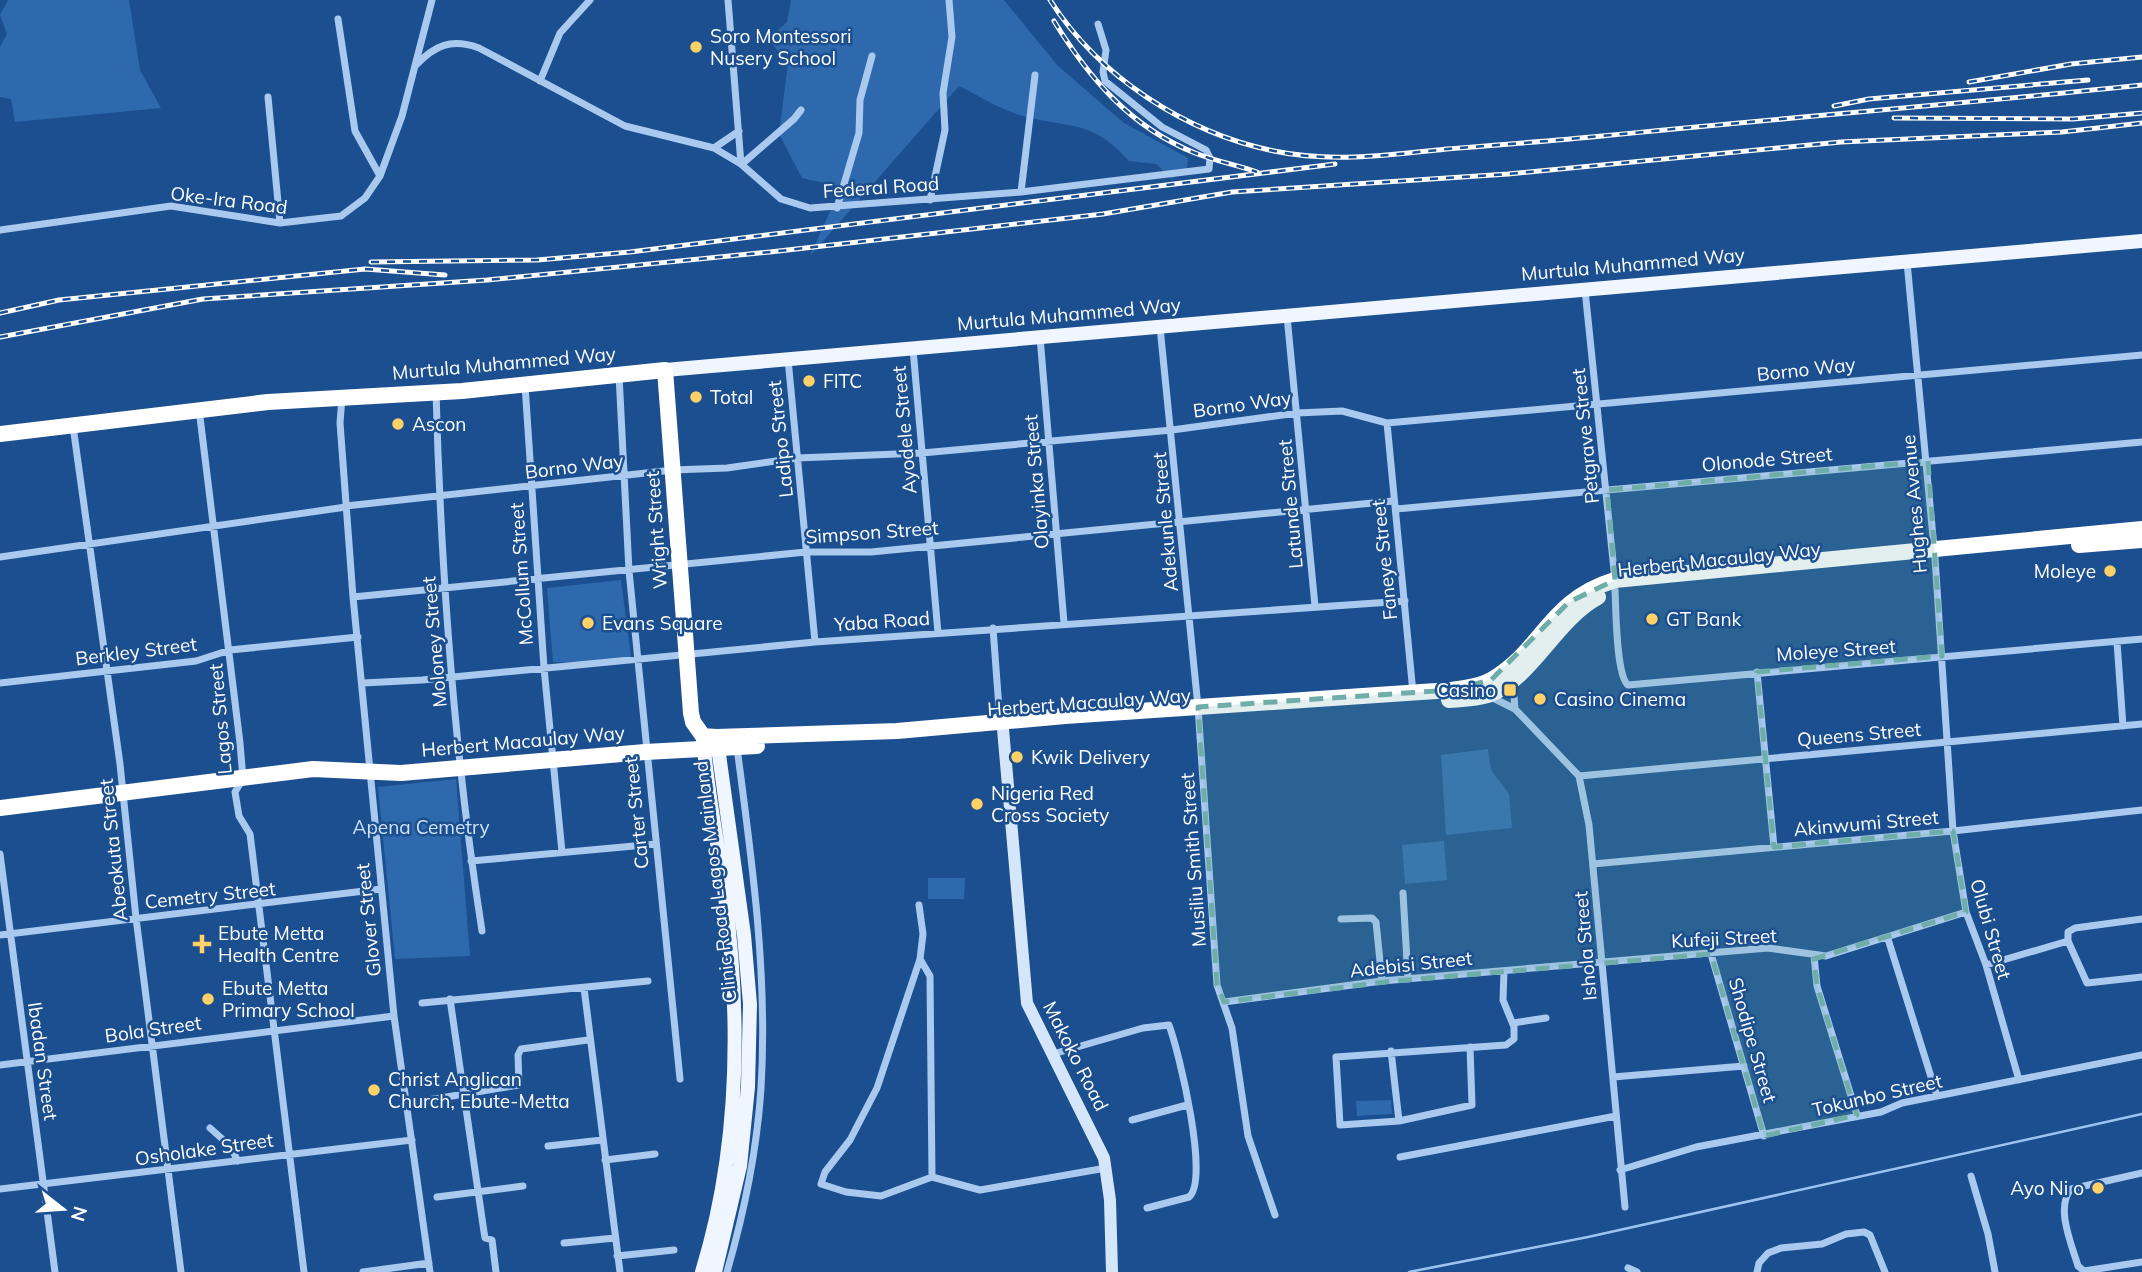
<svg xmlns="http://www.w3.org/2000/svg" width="2142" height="1272" viewBox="0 0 2142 1272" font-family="Mulish,sans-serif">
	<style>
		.green { fill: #2e69ad }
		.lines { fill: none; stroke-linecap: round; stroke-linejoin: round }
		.stream { stroke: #9cc4f0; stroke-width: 2.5 }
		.street { stroke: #a9c9ee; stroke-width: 7 }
		.secondary { stroke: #d6e6fa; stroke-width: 12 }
		.primary { stroke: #f0f6ff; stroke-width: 14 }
		.highway { stroke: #fff; stroke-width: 16 }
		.rail-casing { stroke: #fff; stroke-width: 5 }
		.rail { stroke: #1b4f8f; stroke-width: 2.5; stroke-dasharray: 8; stroke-linecap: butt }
		.marked { fill: #6fada8; fill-opacity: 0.2; stroke: #6fada8; stroke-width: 5; stroke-dasharray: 14 9; stroke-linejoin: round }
		.poi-dot { fill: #ffd166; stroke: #1b4f8f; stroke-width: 2.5 }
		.labels { text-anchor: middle; stroke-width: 5; stroke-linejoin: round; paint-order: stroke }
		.poi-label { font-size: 19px; fill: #fff; stroke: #1b4f8f; text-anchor: start }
		.street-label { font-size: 19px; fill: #fff; stroke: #1b4f8f }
		.park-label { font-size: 19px; fill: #cfe3fa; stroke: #1b4f8f }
	</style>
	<rect width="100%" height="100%" fill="#1b4f8f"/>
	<path class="green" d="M8,0H129L140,70L161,108L15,122L11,99L0,97V47L7,34L0,15Z
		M791,0H1004L1058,66L1124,123L1188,158L1187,169L1172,179L1156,164L1129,161C1091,119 1072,129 1023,116C1001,110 979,96 959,86L810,256L841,187L802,178L779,134L788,63L768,39L787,22Z
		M621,580L631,657L592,663L553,662L547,588Z
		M1488,749L1491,770L1509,794L1512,828L1446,835L1441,755Z
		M456,779L470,956L395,959L378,787Z
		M1444,841L1447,880L1405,884L1402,845Z
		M928,878H965L964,899H928Z
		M1391,1100L1392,1114L1357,1116L1356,1101Z"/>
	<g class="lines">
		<path class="stream" d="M1409,1272L1588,1237L2142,1114"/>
		<path class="street" d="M728,0L741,164
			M338,19L355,131L380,176
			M415,66C435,45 451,38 479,48L625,126L714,148L741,164L781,199L810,208L1021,192L1209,169L1210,158L1206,150L1162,127L1105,81L1103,72L1106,50L1098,24
			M540,81L560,33L590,0
			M268,97L280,223
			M714,148L739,131
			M742,164L794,119L801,110
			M1021,192L1035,75
			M930,200L945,130L943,93L952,37L949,0
			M837,208L859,133L860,100L872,56
			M0,230L171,206L280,223L341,216L365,198L380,176L402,116L432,0
			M1907,262L1935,558L1953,831L1966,912L1986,965L2019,1080
			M1585,290L1615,580
			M1287,316L1315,606
			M1160,327L1198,707L1217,985L1232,1028L1248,1136L1275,1215
			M1040,337L1064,623
			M913,349L938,633
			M788,359L815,642
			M619,375L629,571L680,1079
			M525,385L544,668L562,852
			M436,392C441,573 454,753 482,931
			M342,397L340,423L353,597L394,1016L430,1272
			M199,409L240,743L243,779L235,792L239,816L250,834L304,1272
			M1387,423L1413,693
			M73,426L120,764L136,918L181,1272
			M346,506L673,470L727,468L797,458L922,453L1172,430L1297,413L1342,411L1387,423L2142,355
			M1396,509L2142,442
			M0,557L346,507
			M1615,590C1616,609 1616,675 1628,685L2142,639
			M353,597L806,552H871L1393,501
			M993,628L1000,722
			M2117,642L2123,726
			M1757,672L1774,847
			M1513,682L1515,709
			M0,683L196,661L230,650L358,637
			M363,683L422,680L815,642L1405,601
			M1489,696L1515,709L1579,776L1589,825L1625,1207
			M1579,776L2142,724
			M0,854L55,1272
			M471,861L656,844
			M1593,864L1953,831L2142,810
			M1403,893L1408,979
			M919,905L923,934L920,959L877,1088L850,1140L825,1172L821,1184L846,1192L881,1196L932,1177L980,1190L1106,1168
			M1341,919L1372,918L1376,922L1382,981
			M2142,919L2075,928L2068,932V941L2087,983L2142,977
			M0,935L381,889
			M1888,939L1937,1096
			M1711,954L1764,1136
			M1814,956L1817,986L1857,1115
			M920,959L930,976L932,1177
			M1986,965L2068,941
			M584,988L620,1272
			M450,999L484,1232L485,1238L492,1240L496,1272
			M1224,1002L1382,981L1768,948L1826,956L1966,912
			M422,1003L648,981
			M1513,1023L1546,1018
			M1470,1047L1472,1105L1399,1121L1340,1125L1336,1057L1506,1045L1514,1039V1027L1503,1000L1504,971
			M1391,1051L1399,1121
			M1053,1054L1143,1028L1169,1025C1179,1052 1210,1180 1189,1197L1147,1208
			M0,1065L394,1016
			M1613,1077L1744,1066
			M428,1100L519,1085L518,1055L521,1049L588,1040
			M1132,1120L1187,1105
			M210,1128L229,1145L238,1161
			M548,1146L602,1140
			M1400,1157L1616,1116
			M605,1160L655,1154
			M1620,1170L1696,1147L1881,1112L1902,1103L2142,1055
			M2142,1173L2071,1189C2055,1208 2072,1245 2078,1266L2084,1271L2142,1262
			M1971,1176L1988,1234L1995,1272
			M0,1189L412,1140
			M437,1197L523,1186
			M564,1243L615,1238
			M617,1256L674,1250
			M1628,1268L1637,1272
			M363,1272L429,1263
			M727,1272C744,1213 757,1150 761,1088C768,976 752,860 737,748
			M1757,1272L1759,1263L1768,1253L1781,1248L1822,1244L1846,1234L1864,1232L1870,1235L1885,1272"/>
		<path class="secondary" d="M1003,729L1027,1003L1104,1158L1110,1200L1112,1272"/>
		<path class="primary" d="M665,370L2142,241
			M702,1272C739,1152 741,1020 725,896C718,843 707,791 703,738
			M715,1272L740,1166L748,1087L750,1004L744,935L717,740"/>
		<path class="highway" d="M0,434L268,402L462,391L665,370L691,713L693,722L703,736L716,737L897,731L1065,716L1451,690C1466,688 1481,686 1493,679C1543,649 1549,600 1615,580L2142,529
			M2079,545L2142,540
			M1449,700C1462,699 1476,699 1488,695C1532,679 1555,620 1598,597
			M0,808L313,769L401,773L645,752L757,746"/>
		<g class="rail-casing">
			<path id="rail" d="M1050,0C1099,77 1186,133 1274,151C1331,163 1390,155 1447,149C1498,145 1550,141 1602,136C1782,118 1962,104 2142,85
				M1054,21C1089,78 1130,127 1195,153C1215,161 1237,165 1257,172
				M1969,82L2071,64L2142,57
				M1834,106L1869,99L2088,80
				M1894,118L2073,119L2142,113
				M371,262L537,260L630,252L1335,164
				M0,313L59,300L365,269L445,275
				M0,337L203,299L487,280L770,252L1103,214L1232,192L1508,174L1841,142L2062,132L2142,123"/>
		</g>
		<use href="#rail" class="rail"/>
	</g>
	<path class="marked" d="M1928,461L1942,656L1757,672L1774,847L1953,831L1966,912L1814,959L1817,986L1857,1115L1764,1136L1711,954L1394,981L1224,1002L1217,985L1198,707L1451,690L1491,680L1569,602L1615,580L1607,490Z"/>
	<g class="poi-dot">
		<circle cx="696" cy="47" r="7"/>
		<circle cx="809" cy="381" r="7"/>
		<circle cx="696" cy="397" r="7"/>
		<circle cx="398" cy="424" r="7"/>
		<circle cx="2110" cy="571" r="7"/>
		<circle cx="1652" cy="619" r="7"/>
		<circle cx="588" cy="623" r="7"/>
		<rect x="1503" y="683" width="14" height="14" rx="3.5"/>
		<circle cx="1540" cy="699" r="7"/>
		<circle cx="1017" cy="757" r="7"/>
		<circle cx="977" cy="804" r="7"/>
		<path d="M198.5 933.5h7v7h7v7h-7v7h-7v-7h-7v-7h7z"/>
		<circle cx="208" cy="999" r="7"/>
		<circle cx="374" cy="1090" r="7"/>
		<circle cx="2098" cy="1188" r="7"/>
	</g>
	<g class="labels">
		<g class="poi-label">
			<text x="710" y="43">Soro Montessori<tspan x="710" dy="22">Nusery School</tspan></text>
			<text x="823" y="388">FITC</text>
			<text x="710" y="404">Total</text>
			<text x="412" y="431">Ascon</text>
			<text x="2096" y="578" text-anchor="end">Moleye</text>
			<text x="1666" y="626">GT Bank</text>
			<text x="602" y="630">Evans Square</text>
			<text x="1496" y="697" text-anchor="end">Casino</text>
			<text x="1554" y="706">Casino Cinema</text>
			<text x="1031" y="764">Kwik Delivery</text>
			<text x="991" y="800">Nigeria Red<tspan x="991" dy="22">Cross Society</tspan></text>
			<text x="218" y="940">Ebute Metta<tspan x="218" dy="22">Health Centre</tspan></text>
			<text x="222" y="995">Ebute Metta<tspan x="222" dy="22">Primary School</tspan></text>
			<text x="388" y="1086">Christ Anglican<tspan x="388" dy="22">Church, Ebute-Metta</tspan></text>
			<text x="2084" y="1195" text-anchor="end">Ayo Ni o</text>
		</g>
		<g class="street-label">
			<text transform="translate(881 187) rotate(-4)" y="7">Federal Road</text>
			<text transform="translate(229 200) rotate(7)" y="7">Oke-Ira Road</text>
			<text transform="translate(1633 264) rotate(-5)" y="7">Murtula Muhammed Way</text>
			<text transform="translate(1069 314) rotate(-5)" y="7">Murtula Muhammed Way</text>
			<text transform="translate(504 363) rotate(-5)" y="7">Murtula Muhammed Way</text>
			<text transform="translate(1806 369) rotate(-6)" y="7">Borno Way</text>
			<text transform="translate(1242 404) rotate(-8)" y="7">Borno Way</text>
			<text transform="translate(904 430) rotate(-95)" y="7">Ayodele Street</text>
			<text transform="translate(1585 436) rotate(-96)" y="7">Petgrave Street</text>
			<text transform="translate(780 439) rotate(-96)" y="7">Ladipo Street</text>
			<text transform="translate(1767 459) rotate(-5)" y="7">Olonode Street</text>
			<text transform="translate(574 466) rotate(-7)" y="7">Borno Way</text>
			<text transform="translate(1036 482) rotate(-95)" y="7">Olayinka Street</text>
			<text transform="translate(1290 504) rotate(-95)" y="7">Latunde Street</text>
			<text transform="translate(1914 504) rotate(-95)" y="7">Hughes Avenue</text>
			<text transform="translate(1165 522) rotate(-95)" y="7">Adekunle Street</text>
			<text transform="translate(656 530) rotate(-94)" y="7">Wright Street</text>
			<text transform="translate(872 532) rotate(-4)" y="7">Simpson Street</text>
			<text transform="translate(1719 559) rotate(-6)" y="7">Herbert Macaulay Way</text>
			<text transform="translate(1384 560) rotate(-96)" y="7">Faneye Street</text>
			<text transform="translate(521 574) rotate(-94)" y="7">McCollum Street</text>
			<text transform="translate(882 621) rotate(-4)" y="7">Yaba Road</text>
			<text transform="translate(434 642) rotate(-95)" y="7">Moloney Street</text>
			<text transform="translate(1836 650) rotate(-4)" y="7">Moleye Street</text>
			<text transform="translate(136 651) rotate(-7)" y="7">Berkley Street</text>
			<text transform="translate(1089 702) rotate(-4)" y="7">Herbert Macaulay Way</text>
			<text transform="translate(220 719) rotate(-95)" y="7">Lagos Street</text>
			<text transform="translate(1859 734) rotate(-5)" y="7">Queens Street</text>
			<text transform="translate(523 741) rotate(-5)" y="7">Herbert Macaulay Way</text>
			<text transform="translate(636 813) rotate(-96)" y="7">Carter Street</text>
			<text transform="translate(1866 823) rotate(-5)" y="7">Akinwumi Street</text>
			<text transform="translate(113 850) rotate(-96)" y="7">Abeokuta Street</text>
			<text transform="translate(1193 860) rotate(-94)" y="7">Musiliu Smith Street</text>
			<text transform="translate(715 882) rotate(-97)" y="7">Clinic Road Lagos Mainland</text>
			<text transform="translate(210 895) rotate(-6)" y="7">Cemetry Street</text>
			<text transform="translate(368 920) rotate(-96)" y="7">Glover Street</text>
			<text transform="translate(1991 929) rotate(74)" y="7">Olubi Street</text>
			<text transform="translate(1724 938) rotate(-3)" y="7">Kufeji Street</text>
			<text transform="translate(1585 946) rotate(-95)" y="7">Ishola Street</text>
			<text transform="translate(1411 964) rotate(-6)" y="7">Adebisi Street</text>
			<text transform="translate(153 1029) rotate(-8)" y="7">Bola Street</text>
			<text transform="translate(1753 1040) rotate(74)" y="7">Shodipe Street</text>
			<text transform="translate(1076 1056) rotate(63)" y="7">Makoko Road</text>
			<text transform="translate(43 1061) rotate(82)" y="7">Ibadan Street</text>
			<text transform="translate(1877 1095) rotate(-13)" y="7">Tokunbo Street</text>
			<text transform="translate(204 1149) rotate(-8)" y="7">Osholake Street</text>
		</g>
		<g class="park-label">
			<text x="421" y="834">Apena Cemetry</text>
		</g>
	</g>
	<g transform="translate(63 1209) rotate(107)" stroke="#1b4f8f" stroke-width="5" paint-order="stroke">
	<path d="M0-5L12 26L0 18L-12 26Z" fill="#ffffff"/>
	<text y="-10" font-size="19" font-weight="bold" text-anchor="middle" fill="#ffffff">N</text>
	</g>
</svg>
